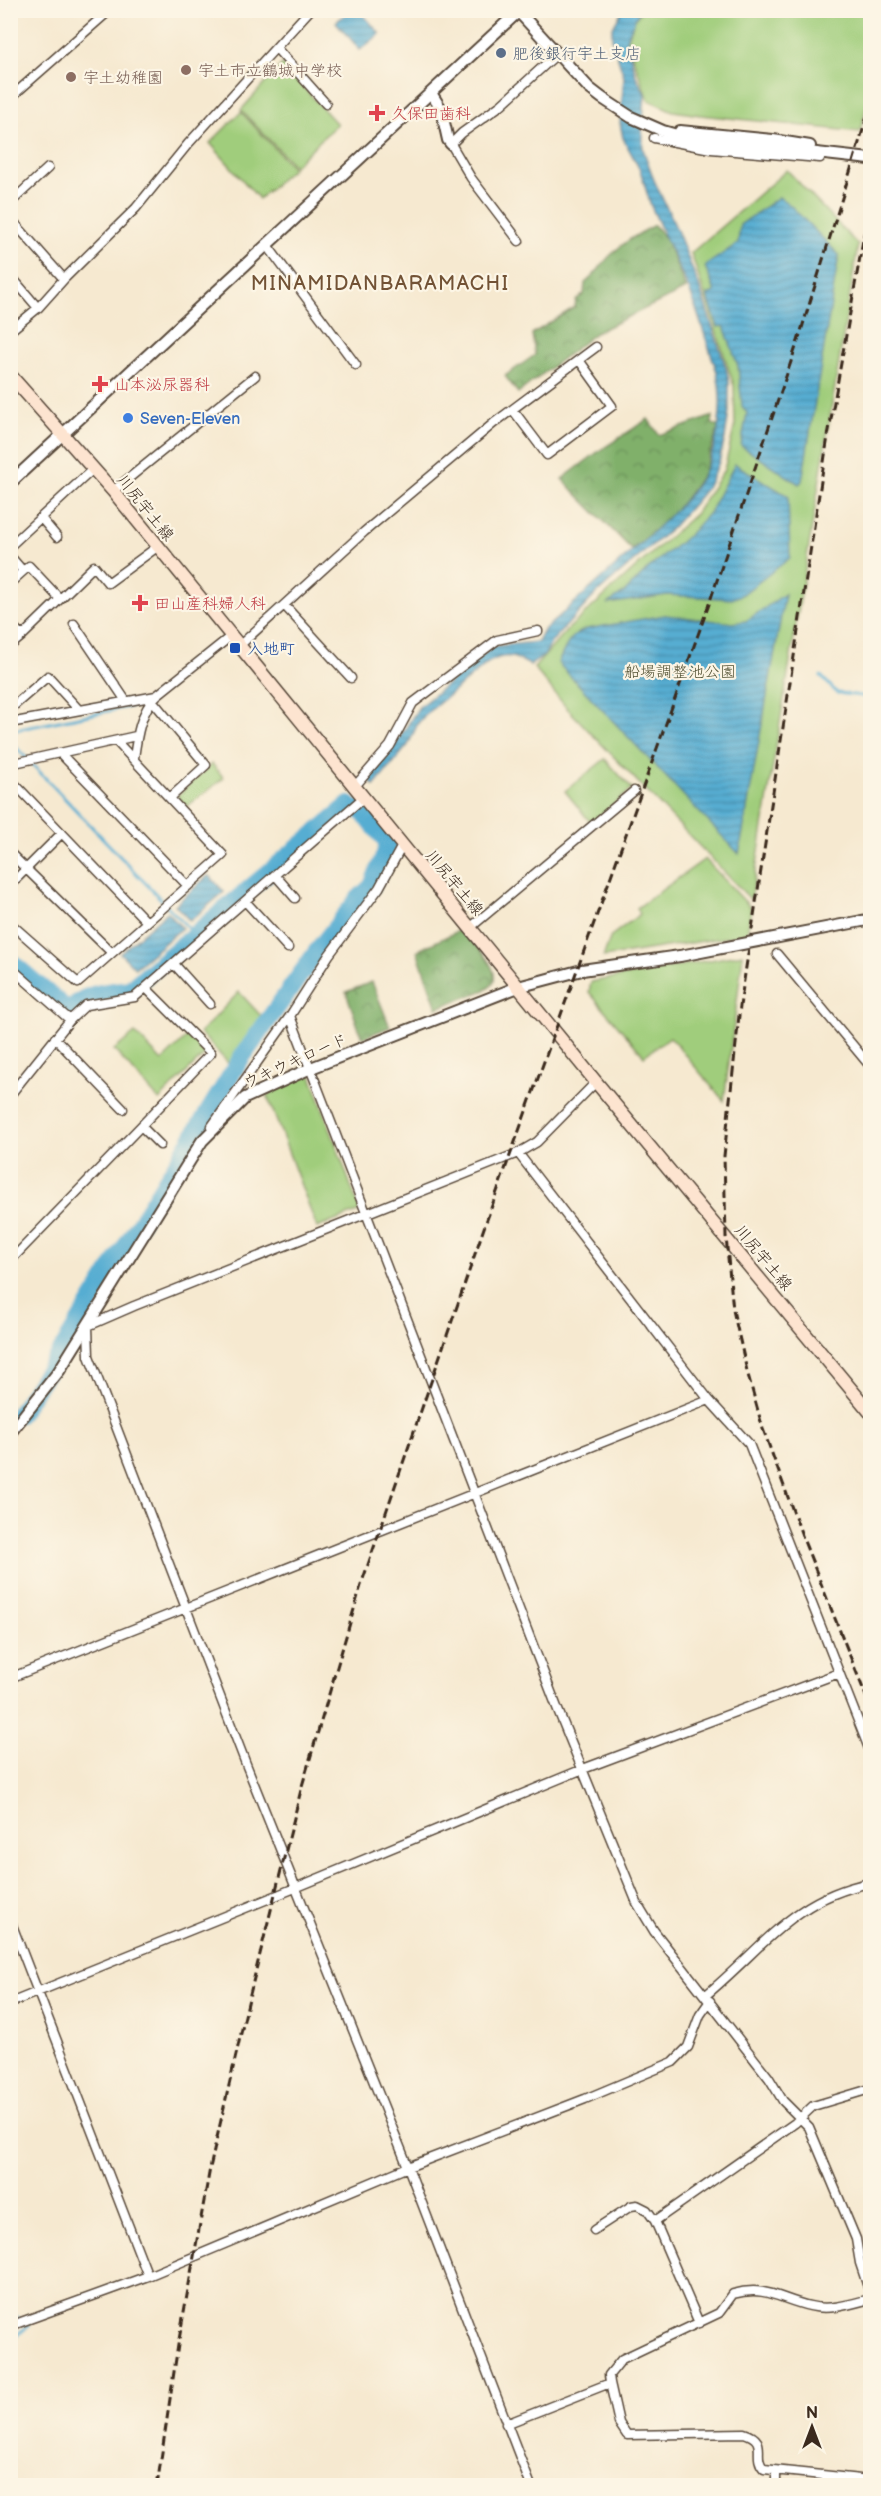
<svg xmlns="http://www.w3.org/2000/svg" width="881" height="2496" viewBox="0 0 881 2496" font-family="'Balsamiq Sans','Klee One',sans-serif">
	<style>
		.green { fill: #a0cd7b; stroke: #6e7c4c; stroke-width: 1.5 }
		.forest { fill: url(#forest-crowns); stroke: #5e6d44; stroke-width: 1.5 }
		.water { fill: url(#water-rules); stroke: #486c78; stroke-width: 1.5 }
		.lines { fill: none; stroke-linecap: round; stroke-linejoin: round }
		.stream { stroke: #56add2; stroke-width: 3 }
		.river { stroke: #56add2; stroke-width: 18 }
		.minor-casing { stroke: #574739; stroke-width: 11 }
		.tertiary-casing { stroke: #574739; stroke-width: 14 }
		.secondary-casing { stroke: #574739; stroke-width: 15 }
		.minor { stroke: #fff; stroke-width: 8 }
		.tertiary { stroke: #fff; stroke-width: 10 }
		.secondary { stroke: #fde4d0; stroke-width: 12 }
		.rail { stroke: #3b2a1e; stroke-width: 3; stroke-dasharray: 9 4.5; stroke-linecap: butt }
		.tertiary-bridge-casing { stroke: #574739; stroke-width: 14; stroke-linecap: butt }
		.tertiary-bridge { stroke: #fff; stroke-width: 10 }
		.service-dot { fill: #5c6f8a; stroke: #fcf5e5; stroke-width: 2 }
		.education-dot { fill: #8d6e63; stroke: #fcf5e5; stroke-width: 2 }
		.health-dot { fill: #e0444e; stroke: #fcf5e5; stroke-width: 2 }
		.shop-dot { fill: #3f7fe0; stroke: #fcf5e5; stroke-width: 2 }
		.transit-dot { fill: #1a4fb4; stroke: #fcf5e5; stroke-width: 2 }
		.labels { text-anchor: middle; stroke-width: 4.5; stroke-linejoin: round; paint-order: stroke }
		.service-label { font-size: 16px; fill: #4e5e75; stroke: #fcf5e5; text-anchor: start }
		.education-label { font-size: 16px; fill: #785e54; stroke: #fcf5e5; text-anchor: start }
		.health-label { font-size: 16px; fill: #be3a42; stroke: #fcf5e5; text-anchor: start }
		.shop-label { font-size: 16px; fill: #366cbe; stroke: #fcf5e5; text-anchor: start }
		.street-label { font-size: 16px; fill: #3b2a1e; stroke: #fcf5e5 }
		.transit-label { font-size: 16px; fill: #164399; stroke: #fcf5e5; text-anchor: start }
		.park-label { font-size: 16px; fill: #545335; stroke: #fcf5e5 }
		.quarter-label { font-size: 20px; letter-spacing: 1.5px; fill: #725235; stroke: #fcf5e5 }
	</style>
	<defs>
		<pattern id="forest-crowns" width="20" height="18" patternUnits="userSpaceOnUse" patternTransform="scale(1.5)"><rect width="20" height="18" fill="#80b06b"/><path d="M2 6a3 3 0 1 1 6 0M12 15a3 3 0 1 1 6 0" fill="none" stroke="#6a8f57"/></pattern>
		<pattern id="water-rules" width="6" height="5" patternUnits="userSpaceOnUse" patternTransform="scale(1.5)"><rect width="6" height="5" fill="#56add2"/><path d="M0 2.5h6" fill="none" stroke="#488daa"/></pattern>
	</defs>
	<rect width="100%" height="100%" fill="#fcf5e5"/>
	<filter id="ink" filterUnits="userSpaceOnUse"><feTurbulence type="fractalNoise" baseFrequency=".0167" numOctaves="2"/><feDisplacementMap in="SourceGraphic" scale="12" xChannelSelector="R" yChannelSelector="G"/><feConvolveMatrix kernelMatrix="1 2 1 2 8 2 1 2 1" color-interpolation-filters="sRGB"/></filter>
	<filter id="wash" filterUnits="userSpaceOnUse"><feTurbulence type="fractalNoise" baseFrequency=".008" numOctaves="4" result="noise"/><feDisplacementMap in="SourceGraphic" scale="24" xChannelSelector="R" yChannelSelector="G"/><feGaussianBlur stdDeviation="1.35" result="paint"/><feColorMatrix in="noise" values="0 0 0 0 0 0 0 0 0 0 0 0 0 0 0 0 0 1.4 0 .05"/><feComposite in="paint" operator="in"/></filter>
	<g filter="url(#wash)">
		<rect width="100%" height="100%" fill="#f6e9d0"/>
		<path class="green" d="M641,11H870V93L860,132L700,115L673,111L648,100L627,40L635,19Z
			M282,64L337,124L294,166L241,110Z
			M241,112L293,168L259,199L210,143Z
			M787,170L858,245L751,900L565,706L534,668L568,629L696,513L724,470L735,425L734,386L691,253Z
			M605,759L632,789L591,823L565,791Z
			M212,764L224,778L186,807L177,796Z
			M705,859L751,908L747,934L603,957L611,936L640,914L637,908Z
			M743,954L724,1101L670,1037L644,1056L589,992L591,982Z
			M239,992L264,1019L229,1064L200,1033Z
			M135,1033L162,1061L189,1035L206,1053L159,1100L114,1050Z
			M310,1073L360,1211L317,1228L267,1095Z"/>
		<path class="forest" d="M654,225L666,239L686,289L597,332L518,393L505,376L535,355L532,334L575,307L576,300L584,294L585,283C598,273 601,264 611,255C623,242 639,234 654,225Z
			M713,416L712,424L719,426L703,474L676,512L632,550L562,479L599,451L648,419L659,435Z
			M462,929C473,943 512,977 485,990L437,1008L417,951Z
			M372,982L390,1027L362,1038L346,992Z"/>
		<path class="water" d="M349,11H360L380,34L360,50L336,22Z
			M622,11H639L626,39L636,76L645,94L642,135L643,149L654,180L677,230L699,286L726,368L729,381V411L725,438L719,462L708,486L694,503L672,528L596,594L552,641L544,656L530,665C514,656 506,653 489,662L426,714L418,723L408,745L374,786L369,780L391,751L419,707L494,646L538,642L545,629C577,600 609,572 641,543C660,525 680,508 695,487C718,455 725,409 717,372L691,294L651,206L640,170L623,138L620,123L624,77L612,39V29Z
			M779,197L790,205L839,255L802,481L799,484L741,446L747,413L742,406L738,366L724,326L718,327L707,295L715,292L705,266L738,243L740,225Z
			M735,464L788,496L790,558L743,594L732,599L667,595L607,604L625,592L650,567L689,535L709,513Z
			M785,594L739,854L558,663C565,648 569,635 587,629L665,615L733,623L746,621Z
			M209,875L224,892L190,921L175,905Z
			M167,912L182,928L135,968L120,953Z"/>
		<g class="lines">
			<path class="stream" d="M821,676L837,693L870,697
				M10,731L138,705
				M10,741L195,935
				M10,2313L20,2320
				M10,2341L29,2325L26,2323"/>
			<path class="river" d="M10,961L69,1011C85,992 106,992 130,989L349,805
				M19,1414L63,1348L242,1057L320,947L358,899L372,886L389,844L360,809"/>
		</g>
	</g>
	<g filter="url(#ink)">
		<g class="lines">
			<g class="minor-casing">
				<path id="minor" d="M277,49L326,104
					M10,98L110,10
					M654,138L711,149L820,158
					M10,203L48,168
					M10,218L64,279
					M519,241L471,178L451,144L462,133L501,105L558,53
					M267,245L356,365
					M10,275L38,308
					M10,331L38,308L64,279L136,208L188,144L310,10
					M513,410L547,455L612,406L579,360
					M113,491L255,376
					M41,518L57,537
					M10,546L93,469
					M10,556L23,571
					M10,583L29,566L60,599
					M284,605L351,678
					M10,623L22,636L94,566L108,583L157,547
					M74,624L126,701
					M10,646L22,636
					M239,646L364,532L494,423L596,347
					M152,700L206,765L171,797
					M10,709L48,676L79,710
					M10,723L156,696
					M61,754L188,886
					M134,758C137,736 140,713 156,696L231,636
					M10,764L136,736
					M10,779L147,922
					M356,785L390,746L413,703L497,640L538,631
					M10,853L111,952
					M275,875L295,898
					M10,885L61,834
					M245,901L288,948
					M10,923L78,983L223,855L116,741
					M471,927L634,791
					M777,954L870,1066
					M174,964L210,1004
					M10,967L70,1020
					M146,988L211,1053L141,1126L160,1145
					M290,1016L558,1710L637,1903L654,1931L769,2078L783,2101L809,2127L856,2239L860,2263L870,2293
					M55,1038L123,1109
					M10,1095L70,1020L86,1005L135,997L364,797
					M212,1126L290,1016L329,955L379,888L403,844
					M518,1153L709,1400L749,1444L870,1751
					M10,1261L141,1126
					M10,1678L709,1400
					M10,1920L148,2276
					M706,1995C763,1948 793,1898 870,1883
					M10,2003L295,1888L583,1769L839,1673
					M655,2221L795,2123L813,2106L870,2089
					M594,2230L631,2206L637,2205L647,2210L655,2221L699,2323
					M10,2326L148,2276L408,2167L585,2099L673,2062L688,2047L700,2015L710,2001
					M610,2383L609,2375L622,2359L719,2313L733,2294C766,2285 779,2299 810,2306C830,2311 851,2304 870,2299
					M506,2424L610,2383L619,2423L627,2435L744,2433C770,2441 751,2455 764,2469L870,2480
					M776,2472V2486
					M531,2486L408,2167L246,1764L89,1356L88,1326L134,1306L518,1153L537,1142L596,1082"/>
			</g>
			<g class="tertiary-casing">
				<path id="tertiary" d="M517,10L589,88L602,98L631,117L663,131L691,139L870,159
					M431,93L441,109L448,140L451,144
					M680,131L773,140L810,146
					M10,483L520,10
					M862,921L870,919
					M10,1433L59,1371L202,1141L245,1098L311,1068L518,987L582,970L680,956"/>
			</g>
			<g class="secondary-casing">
				<path id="secondary" d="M10,375L113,491L596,1082L870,1412"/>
			</g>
			<use href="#minor" class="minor"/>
			<use href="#tertiary" class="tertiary"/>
			<use href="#secondary" class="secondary"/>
			<path class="rail" d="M870,201L828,436L740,1006L724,1156L726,1237L733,1310L747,1371L763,1429L804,1541L870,1706
				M157,2486L178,2345L210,2168L250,1994L302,1786L362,1582L485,1225L708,607L798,341L870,107"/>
			<g class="tertiary-bridge-casing">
				<path id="tertiary-bridge" d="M680,956L862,921"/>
			</g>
			<use href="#tertiary-bridge" class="tertiary-bridge"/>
		</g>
	</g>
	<circle class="service-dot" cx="501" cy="53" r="6"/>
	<g class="education-dot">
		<circle cx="186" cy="70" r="6"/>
		<circle cx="71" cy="77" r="6"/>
	</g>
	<g class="health-dot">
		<path d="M374 104h6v6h6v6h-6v6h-6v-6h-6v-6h6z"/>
		<path d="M97 375h6v6h6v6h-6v6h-6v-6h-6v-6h6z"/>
		<path d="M137 594h6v6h6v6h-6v6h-6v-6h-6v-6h6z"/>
	</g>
	<circle class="shop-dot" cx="128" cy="418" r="6"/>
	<rect class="transit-dot" x="229" y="642" width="12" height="12" rx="3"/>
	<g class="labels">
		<g class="service-label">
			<text x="513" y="59">肥後銀行宇土支店</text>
		</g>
		<g class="education-label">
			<text x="198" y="76">宇土市立鶴城中学校</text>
			<text x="83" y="83">宇土幼稚園</text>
		</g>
		<g class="health-label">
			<text x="391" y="119">久保田歯科</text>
			<text x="114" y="390">山本泌尿器科</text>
			<text x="154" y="609">田山産科婦人科</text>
		</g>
		<g class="shop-label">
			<text x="140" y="424">Seven-Eleven</text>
		</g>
		<g class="street-label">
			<text transform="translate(146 507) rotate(51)" y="6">川尻宇土線</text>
			<text transform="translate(455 882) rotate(50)" y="6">川尻宇土線</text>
			<text transform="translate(295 1060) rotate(-24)" y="6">ウキウキロード</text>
			<text transform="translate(764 1257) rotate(50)" y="6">川尻宇土線</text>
		</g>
		<g class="transit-label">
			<text x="247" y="654">入地町</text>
		</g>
		<g class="park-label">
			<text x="680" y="677">船場調整池公園</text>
		</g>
		<g class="quarter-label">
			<text x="380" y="290">MINAMIDANBARAMACHI</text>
		</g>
	</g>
	<rect width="881" height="2496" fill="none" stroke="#fcf5e5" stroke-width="36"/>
	<g transform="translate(812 2427)" stroke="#fcf5e5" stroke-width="4.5" paint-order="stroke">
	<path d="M0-4.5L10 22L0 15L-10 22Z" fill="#3b2a1e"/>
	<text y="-9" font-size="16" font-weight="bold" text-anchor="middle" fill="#3b2a1e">N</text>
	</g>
</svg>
